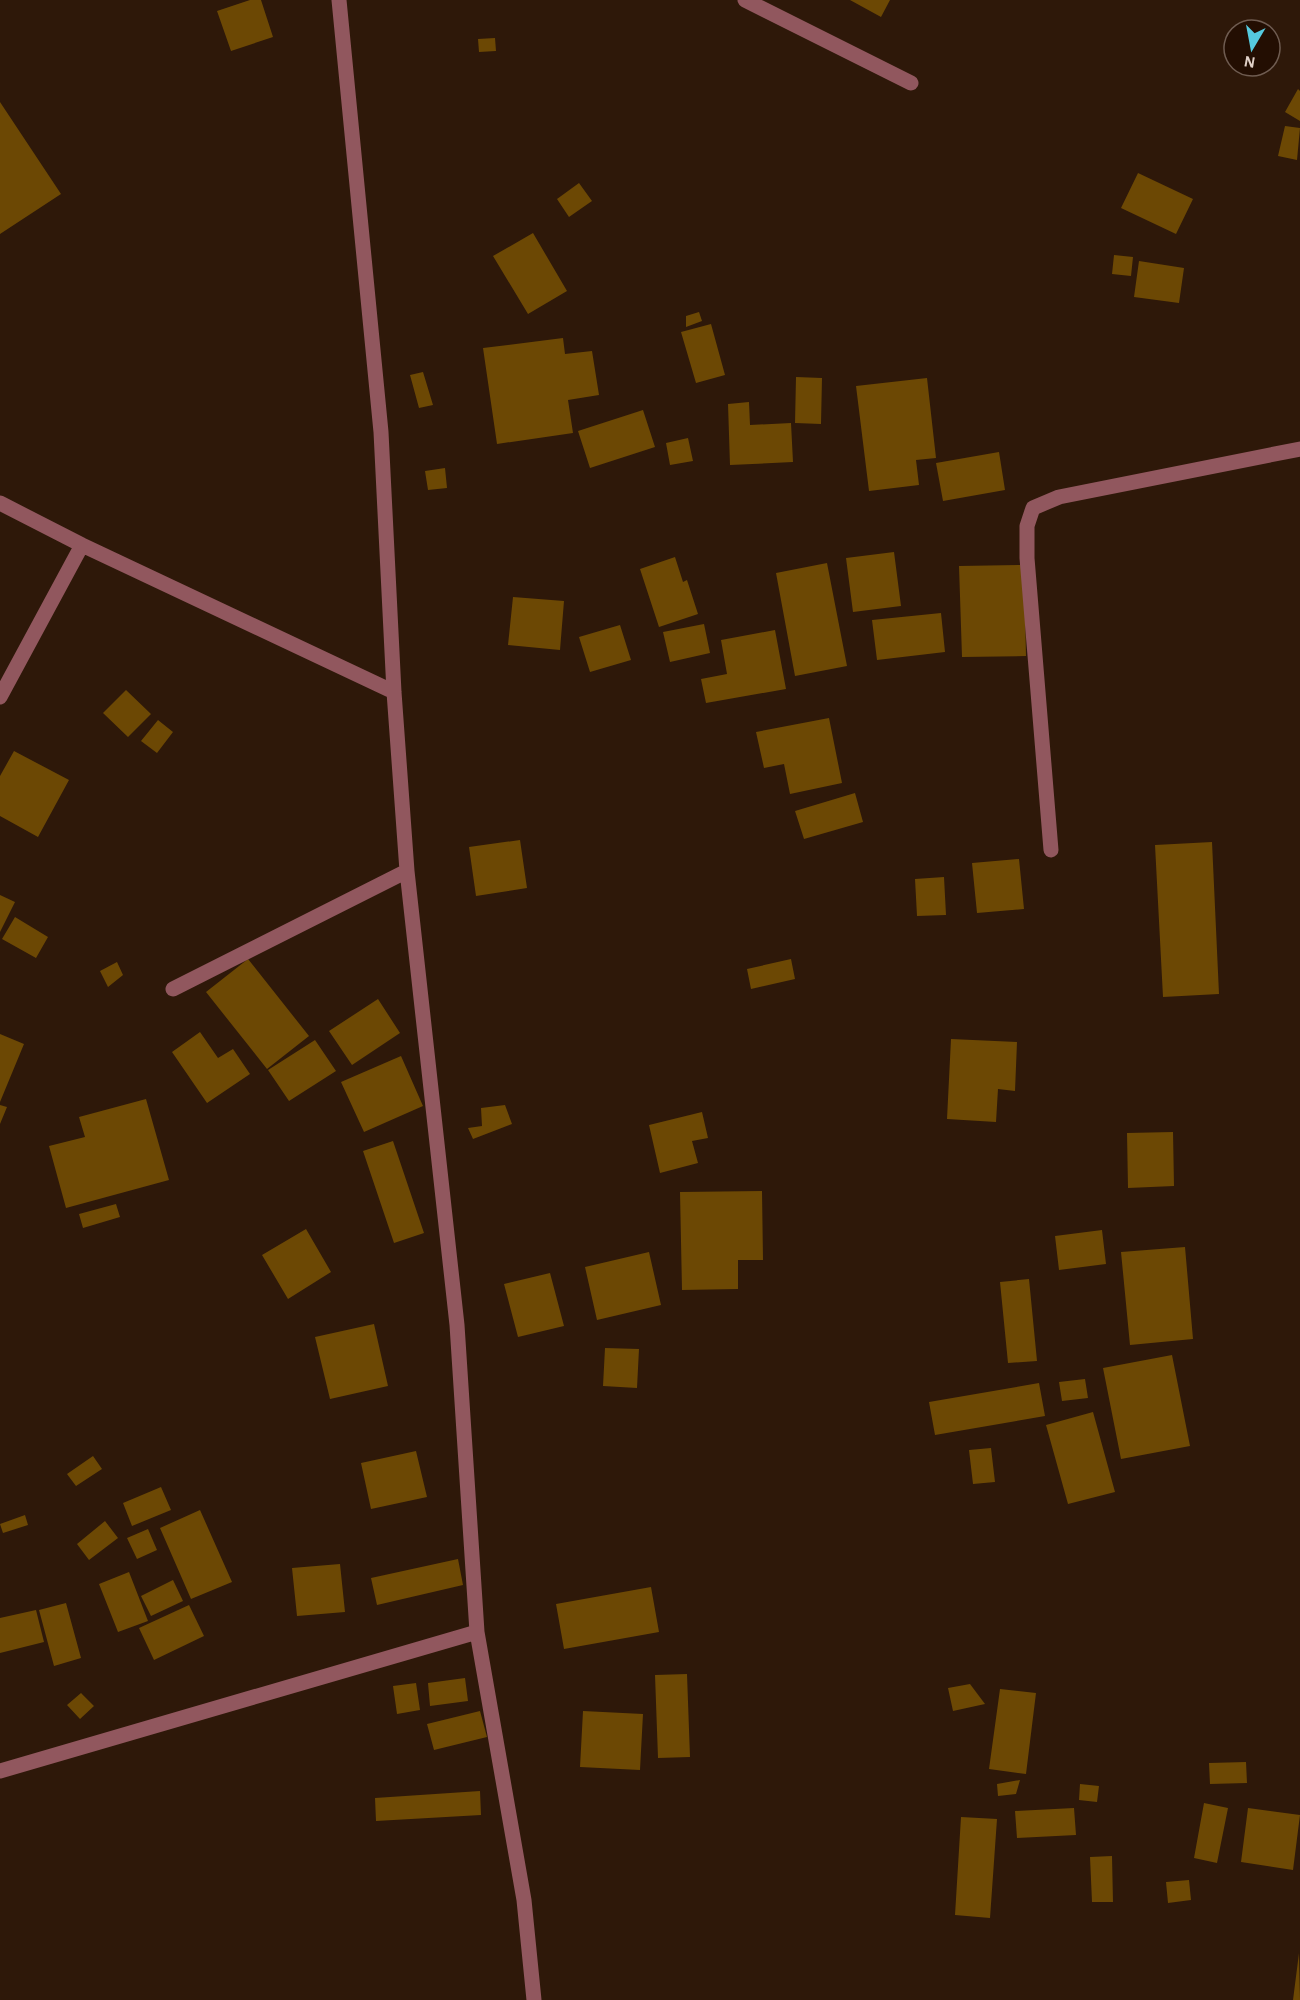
<svg xmlns="http://www.w3.org/2000/svg" width="1300" height="2000" viewBox="0 0 1300 2000" font-family="'Alegreya Sans',sans-serif">
	<style>
		.building { fill: #6c4804 }
		.lines { fill: none; stroke-linecap: round; stroke-linejoin: round }
		.minor { stroke: #91575e; stroke-width: 15 }
	</style>
	<rect width="100%" height="100%" fill="#2e1809"/>
	<path class="building" d="M250,0H261L273,37L231,51L217,11Z
		M850,0H890L881,17Z
		M495,38L496,51L479,52L478,39Z
		M1298,89L1300,91V121L1285,112Z
		M0,102L61,194L0,234Z
		M1285,126L1300,128L1297,160L1278,156Z
		M1138,173L1193,199L1176,234L1121,208Z
		M579,183L592,201L569,217L557,199Z
		M533,233L567,291L528,314L493,256Z
		M1114,255L1133,257L1131,276L1112,274Z
		M1139,261L1184,268L1179,303L1134,297Z
		M699,312L702,321L686,327V316Z
		M711,324L725,375L696,383L681,332Z
		M563,338L565,354L592,351L599,395L568,400L573,433L497,444L483,348Z
		M423,372L433,405L419,408L410,375Z
		M796,377L822,378L821,424L795,423Z
		M927,378L936,458L916,460L919,485L869,491L856,386Z
		M749,402L750,425L791,423L793,462L730,465L728,404Z
		M643,410L655,447L590,468L578,431Z
		M688,438L693,461L670,465L666,443Z
		M999,452L1005,490L943,501L936,463Z
		M445,468L447,488L428,490L425,471Z
		M894,552L901,606L853,612L846,558Z
		M675,557L683,582L687,580L698,614L659,627L640,569Z
		M827,563L847,666L795,676L776,573Z
		M1024,565L1026,656L962,657L959,566Z
		M513,597L564,601L560,650L508,645Z
		M941,613L945,652L877,660L872,620Z
		M704,624L710,653L670,662L663,632Z
		M620,625L631,660L590,672L579,637Z
		M775,630L786,689L706,703L701,679L727,674L721,640Z
		M126,690L151,714L128,737L103,713Z
		M829,718L842,783L790,794L784,764L764,768L756,732Z
		M158,720L173,732L157,753L141,741Z
		M14,751L69,780L38,837L0,816V776Z
		M855,793L863,822L804,839L795,811Z
		M520,840L527,888L476,896L469,847Z
		M1212,842L1219,994L1163,997L1155,845Z
		M1019,859L1024,909L977,913L972,863Z
		M944,877L946,915L917,916L915,879Z
		M0,895L15,902L0,932Z
		M15,917L48,937L36,958L2,939Z
		M248,959L309,1036L267,1069L206,992Z
		M791,959L795,979L751,989L747,969Z
		M117,962L123,975L108,987L100,971Z
		M378,999L400,1033L352,1065L329,1031Z
		M200,1032L218,1058L233,1049L250,1074L207,1103L172,1052Z
		M0,1034L24,1044L0,1102Z
		M951,1039L1017,1042L1015,1091L998,1089L996,1122L947,1119Z
		M315,1040L336,1071L289,1101L268,1070Z
		M401,1056L423,1106L364,1132L341,1082Z
		M146,1099L169,1180L66,1208L49,1146L85,1137L79,1117Z
		M0,1105L7,1107L0,1124Z
		M505,1105L512,1124L473,1139L468,1128L482,1126L481,1108Z
		M702,1112L708,1138L692,1141L698,1163L660,1173L649,1125Z
		M1173,1132L1174,1186L1128,1188L1127,1133Z
		M393,1141L424,1233L394,1243L363,1151Z
		M762,1191L763,1260H738V1289L682,1290L680,1192Z
		M116,1204L120,1217L83,1228L79,1214Z
		M306,1229L331,1272L288,1299L262,1255Z
		M1102,1230L1106,1264L1059,1270L1055,1236Z
		M1185,1247L1193,1339L1130,1345L1121,1252Z
		M649,1252L661,1305L597,1320L585,1267Z
		M550,1273L564,1326L518,1337L504,1284Z
		M1029,1279L1037,1361L1008,1363L1000,1282Z
		M374,1324L388,1386L330,1399L315,1337Z
		M605,1348L639,1349L637,1388L603,1386Z
		M1172,1355L1190,1446L1121,1459L1103,1368Z
		M1085,1379L1088,1398L1062,1401L1059,1382Z
		M1039,1383L1045,1416L935,1435L929,1402Z
		M1093,1412L1115,1492L1068,1504L1046,1425Z
		M991,1448L995,1482L973,1484L969,1450Z
		M416,1451L427,1497L371,1509L361,1463Z
		M93,1456L102,1469L76,1486L67,1474Z
		M161,1487L171,1510L132,1526L123,1503Z
		M200,1510L232,1582L191,1599L160,1528Z
		M25,1515L28,1525L3,1533L0,1524Z
		M105,1521L118,1538L89,1560L77,1544Z
		M148,1529L157,1550L137,1559L127,1538Z
		M458,1559L463,1585L377,1605L371,1578Z
		M340,1564L345,1612L297,1616L292,1568Z
		M129,1572L148,1621L118,1632L99,1584Z
		M173,1580L183,1601L151,1616L141,1596Z
		M651,1587L659,1632L564,1649L556,1604Z
		M66,1603L81,1658L54,1666L39,1610Z
		M189,1605L204,1636L154,1660L139,1628Z
		M36,1610L44,1642L0,1653V1618Z
		M687,1674L690,1757L658,1758L655,1675Z
		M465,1678L468,1701L430,1706L428,1683Z
		M416,1683L420,1710L397,1714L393,1686Z
		M970,1684L985,1704L953,1711L948,1688Z
		M1000,1689L1036,1693L1026,1774L989,1769Z
		M81,1693L94,1706L80,1719L67,1705Z
		M480,1711L487,1737L434,1750L427,1724Z
		M583,1711L643,1714L640,1770L580,1767Z
		M1246,1762L1247,1783L1210,1784L1209,1763Z
		M1020,1780L1016,1794L998,1796L997,1784Z
		M1080,1784L1099,1786L1097,1802L1079,1800Z
		M480,1791L481,1815L376,1821L375,1798Z
		M1204,1803L1228,1808L1217,1863L1194,1858Z
		M1074,1808L1076,1835L1017,1838L1015,1811Z
		M1248,1808L1300,1815L1293,1870L1241,1862Z
		M961,1817L997,1819L990,1918L955,1915Z
		M1112,1856L1113,1902H1092L1090,1857Z
		M1189,1880L1191,1900L1168,1903L1166,1882Z
		M1299,1953L1300,2000H1293Z"/>
	<g class="lines">
		<path class="minor" d="M339,0L381,432L394,692L407,871L457,1325L477,1632L524,1900L534,2000
			M745,0L911,83
			M0,503L82,545L394,692
			M0,697L82,545
			M1051,850L1027,558V526L1033,508L1059,497L1300,449
			M173,989L407,871
			M0,1771L477,1632"/>
	</g>
	<g transform="translate(1252 48) rotate(190)"><circle r="28" fill="#230e02" stroke="#6f5c51" stroke-width="1.5"/>
	<path d="M0-4.5L10 22L0 15L-10 22Z" fill="#55cadf"/>
	<text y="-9" font-size="16" font-weight="bold" text-anchor="middle" fill="#e1d1c8">N</text>
	</g>
</svg>
